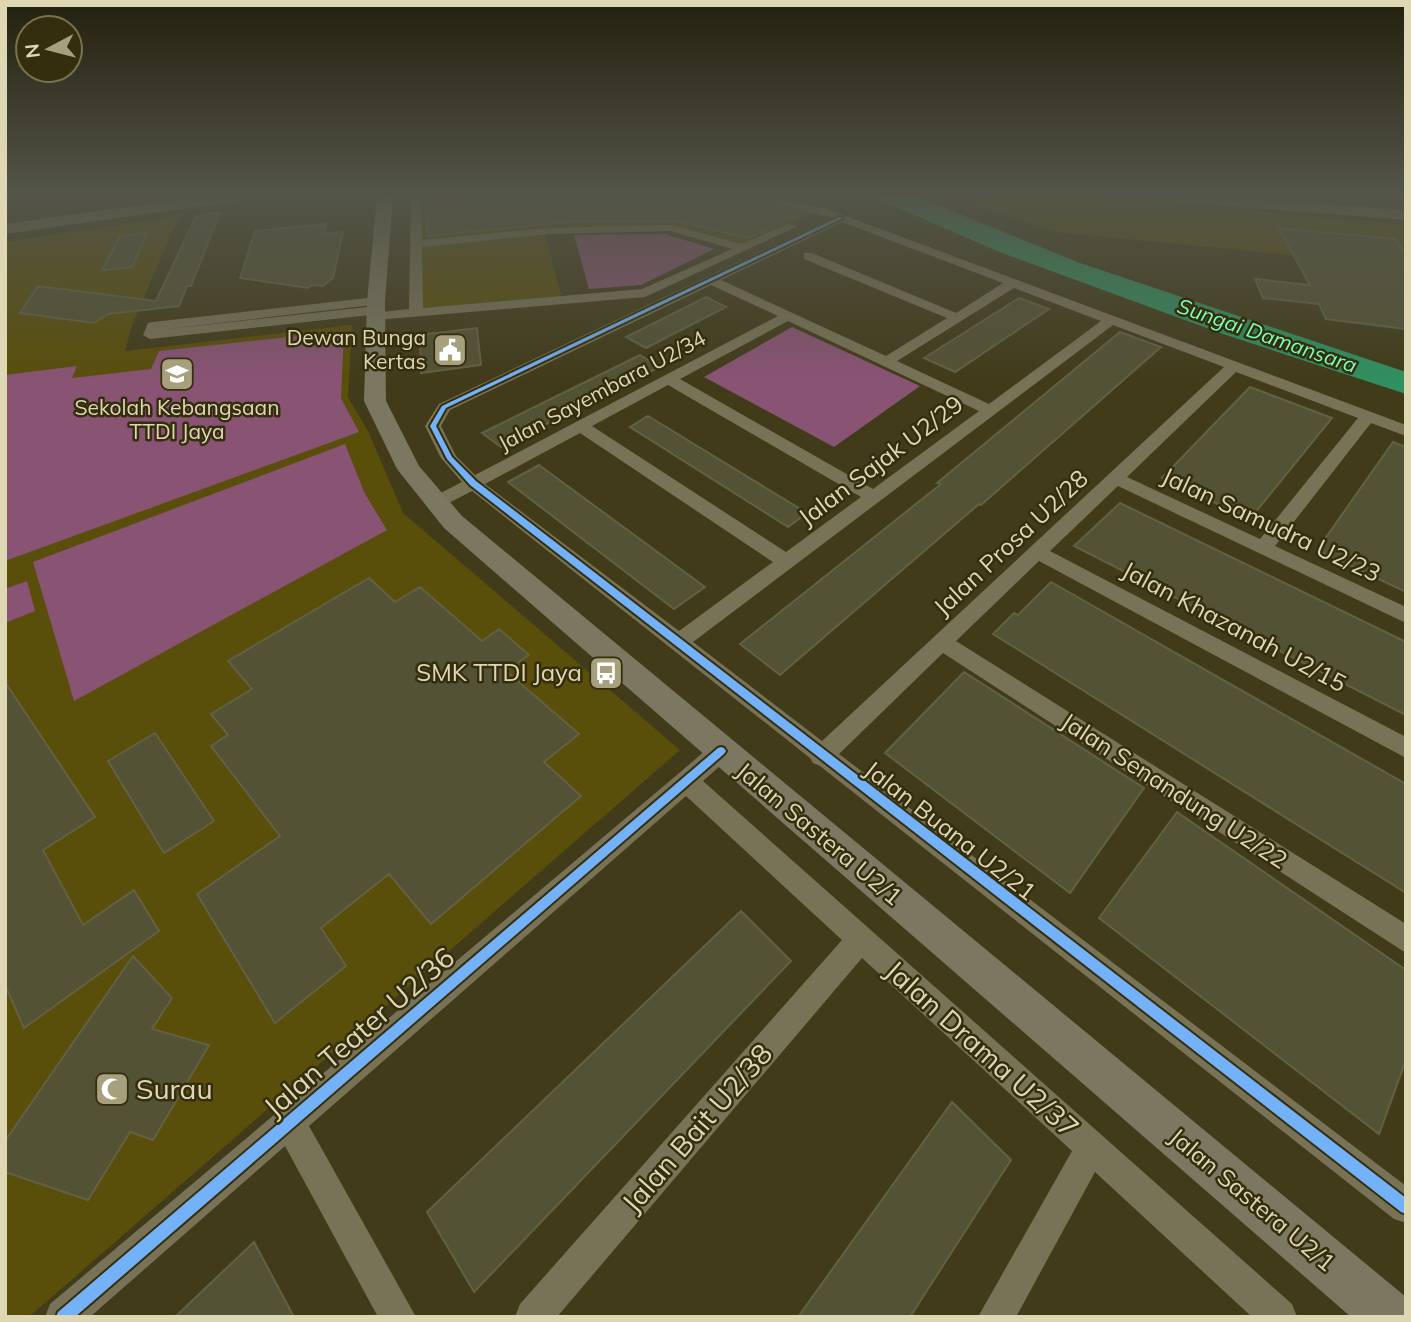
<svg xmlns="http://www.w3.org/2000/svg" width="1411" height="1322" viewBox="0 0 1411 1322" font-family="Mulish,sans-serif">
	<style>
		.built { fill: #594e0a }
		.green { fill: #895374 }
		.water { fill: #309060 }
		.building { fill: #535234; stroke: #626143; stroke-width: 2 }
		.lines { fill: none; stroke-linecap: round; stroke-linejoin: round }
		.street { fill: #787357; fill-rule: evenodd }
		.secondary { fill: #7c7760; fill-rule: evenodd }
		.primary { fill: #76725c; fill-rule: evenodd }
		.cycleway-casing { stroke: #342e0e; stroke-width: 4 }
		.cycleway { fill: #73b2f8; fill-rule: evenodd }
		.labels { text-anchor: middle; stroke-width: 5; stroke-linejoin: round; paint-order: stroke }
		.far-water-label { font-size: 21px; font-style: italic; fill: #7affbb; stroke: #342e0e }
		.far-poi-label { font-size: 21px; fill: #ded7b3; stroke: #342e0e; text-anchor: end }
		.far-street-label { font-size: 21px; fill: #ded7b3; stroke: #342e0e }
		.street-label { font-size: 24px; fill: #ded7b3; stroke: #342e0e }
		.poi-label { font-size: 24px; fill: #ded7b3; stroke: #342e0e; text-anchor: end }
		.near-street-label { font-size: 28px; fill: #ded7b3; stroke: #342e0e }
		.near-poi-label { font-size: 28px; fill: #ded7b3; stroke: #342e0e; text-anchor: start }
	</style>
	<rect width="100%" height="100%" fill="#413b19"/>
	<path class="built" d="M462,196H745L816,212L742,246L669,226L544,230L562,298L422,309L421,199Z
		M947,196H1092L1406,225V263L1395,265L1057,232Z
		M179,216L132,325L125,351L352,325L348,397L369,433L403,513L680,750L29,1317H5V242Z"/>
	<path class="green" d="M665,234L714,249L641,285L589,289L574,235Z
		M792,327L920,386L834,447L704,377Z
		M344,331L341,398L359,432L5,561V375L77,366L72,378L151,369L159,351Z
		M345,444L365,494L387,530L74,701L33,562Z
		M27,581L35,611L5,623V589Z"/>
	<path class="water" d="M871,196H915L1080,263L1406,372V394L1223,334L997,251Z"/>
	<path class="building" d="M490,196H739L801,213L749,238L681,222H567L427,236L426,202Z
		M220,213L191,286H187L179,306L108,314L94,323L20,313L38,286L156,301L196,216Z
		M326,224L324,234L343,232L333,278L323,286L312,285L308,288L240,278L255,231Z
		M1278,228L1395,239L1406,254V329L1326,319L1319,304L1263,298L1255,279L1310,285Z
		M147,233L132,267L102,270L120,236Z
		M706,297L726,307L646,348L626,337Z
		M1019,298L1049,309L955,372L924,358Z
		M477,328L481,365L421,373L420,335Z
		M1120,332L1161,347L981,505L979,504L780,675L740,644L941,484L937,483Z
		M640,355L660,367L501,447L482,433Z
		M1250,387L1332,418L1250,519L1162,478Z
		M648,416L807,513L788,527L630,427Z
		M1393,442L1406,447V592L1317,550Z
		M539,465L705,587L674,609L508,482Z
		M1120,503L1406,642V715L1074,546Z
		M369,578L395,602L420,587L482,641L499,629L529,655L506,671L579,734L544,762L581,796L431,924L389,874L321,928L346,966L275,1023L197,894L280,836L211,746L228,735L211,714L252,689L228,661Z
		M1051,582L1406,784V893L993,634L1014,613L1018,615Z
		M964,672L1144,788L1070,893L885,753Z
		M5,682L95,817L43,850L83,925L134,890L159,931L24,1028L5,985Z
		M155,733L214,821L164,853L108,761Z
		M1177,812L1406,970V1060L1379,1134L1099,918Z
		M741,911L791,961L474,1292L427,1212Z
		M133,956L172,998L152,1029L209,1045L153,1140L130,1132L88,1200L5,1172V1141Z
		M952,1102L1011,1160L910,1317H798Z
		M254,1242L294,1317H175Z"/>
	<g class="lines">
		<path class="street" d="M417,196H437L421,201L422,240L548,228L671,225L742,244L788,224L798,226L645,297L376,320L370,315L150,339L143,335L148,323L153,322L376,297L383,301L381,304L159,330L376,306L381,307L382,312L409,309L411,199ZM671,231L732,249L642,289L423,308L422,247L548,234Z
			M748,196H766L827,209L1406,425V436L1371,423L1275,546L1406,607V623L1118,486L1050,551L1406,737V758L1039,561L956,641L1406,924V953L943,653L839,754L1406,1186V1223L1394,1219L820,766L813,763L810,758L472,491L441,507H429L426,503L429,499L462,482L441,458L425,426L439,404L832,218ZM842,222L1003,283L956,313L812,253H804V259L947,318L886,356L721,280ZM711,285L778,316L475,475L456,456L441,426L450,410ZM1014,288L1101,321L989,404L897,361ZM788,321L979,411L873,489L680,379ZM1113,325L1224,367L822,741L693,642ZM1236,372L1358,418L1260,539L1127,477ZM668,385L861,497L786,552L592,426ZM580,433L773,562L679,631L485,484Z
			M721,741L729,744L732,751L729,758L703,781L1292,1304L1297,1317H1252L1095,1172L1016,1317H978L1072,1151L862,958L557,1317H515L520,1304L842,940L686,796L309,1126L416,1317H378L285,1146L90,1317H45L50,1304L678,774L713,744Z"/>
		<path class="secondary" d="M377,196H393L385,301L386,401L419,466L462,516L1406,1297V1317H1351L444,528L397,469L364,401L367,301Z"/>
		<path class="primary" d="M204,196H246L238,201L5,234V224Z
			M375,196H394L383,201Z
			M1158,196H1226L1406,210V220L1166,201Z"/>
		<g class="cycleway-casing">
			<path id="cycleway" d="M839,217L843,218L446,408L436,426L452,457L476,481L1406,1198V1214L1401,1212L470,485L447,459L430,426L442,406Z
				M721,747L724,748L726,751L724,754L75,1317H56L58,1312L718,748Z"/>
		</g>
		<use href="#cycleway" class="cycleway"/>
	</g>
	<linearGradient id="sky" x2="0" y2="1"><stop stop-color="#24200e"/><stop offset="0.51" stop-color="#545549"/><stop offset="1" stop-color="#545549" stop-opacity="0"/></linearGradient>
	<rect width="1411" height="381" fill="url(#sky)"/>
	<defs>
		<g id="civic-square" transform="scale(1.75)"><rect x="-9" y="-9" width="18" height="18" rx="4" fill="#a7a07d" stroke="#342e0e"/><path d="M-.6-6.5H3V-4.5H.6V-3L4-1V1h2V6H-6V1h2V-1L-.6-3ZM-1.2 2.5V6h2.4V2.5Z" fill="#fff"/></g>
		<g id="school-square" transform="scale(1.75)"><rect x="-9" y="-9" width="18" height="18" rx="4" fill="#a7a07d" stroke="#342e0e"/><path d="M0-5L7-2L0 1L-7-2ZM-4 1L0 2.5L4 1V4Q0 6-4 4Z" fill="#fff"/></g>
		<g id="bus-square" transform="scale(1.75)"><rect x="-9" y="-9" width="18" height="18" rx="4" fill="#a7a07d" stroke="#342e0e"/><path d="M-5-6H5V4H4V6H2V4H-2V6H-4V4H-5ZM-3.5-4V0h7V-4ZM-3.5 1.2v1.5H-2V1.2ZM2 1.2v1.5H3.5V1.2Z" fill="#fff"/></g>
		<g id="mosque-square" transform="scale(1.75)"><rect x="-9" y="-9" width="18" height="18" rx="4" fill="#a7a07d" stroke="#342e0e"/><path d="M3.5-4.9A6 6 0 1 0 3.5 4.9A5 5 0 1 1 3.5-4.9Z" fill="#fff"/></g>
	</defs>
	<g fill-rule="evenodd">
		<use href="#civic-square" x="450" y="350"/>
		<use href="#school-square" x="177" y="374"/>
		<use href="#bus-square" x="606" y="673"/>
		<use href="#mosque-square" x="112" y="1089"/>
	</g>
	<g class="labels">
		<g class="far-water-label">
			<text transform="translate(1267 336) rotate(19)" y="7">Sungai Damansara</text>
		</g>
		<g class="far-poi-label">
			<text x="426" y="345">Dewan Bunga<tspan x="426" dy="24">Kertas</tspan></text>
			<text x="177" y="415" text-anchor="middle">Sekolah Kebangsaan<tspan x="177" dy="24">TTDI Jaya</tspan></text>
		</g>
		<g class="far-street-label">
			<text transform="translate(602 391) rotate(-28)" y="7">Jalan Sayembara U2/34</text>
		</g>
		<g class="street-label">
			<text transform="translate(881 461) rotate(-37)" y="8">Jalan Sajak U2/29</text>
			<text transform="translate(1271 525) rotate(25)" y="8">Jalan Samudra U2/23</text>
			<text transform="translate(1011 543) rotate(-43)" y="8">Jalan Prosa U2/28</text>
			<text transform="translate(1234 627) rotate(28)" y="8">Jalan Khazanah U2/15</text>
			<text transform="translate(1174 791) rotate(33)" y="8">Jalan Senandung U2/22</text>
			<text transform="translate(950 831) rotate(38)" y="8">Jalan Buana U2/21</text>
			<text transform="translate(819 834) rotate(40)" y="8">Jalan Sastera U2/1</text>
			<text transform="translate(1252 1200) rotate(40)" y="8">Jalan Sastera U2/1</text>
		</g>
		<g class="poi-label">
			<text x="582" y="681">SMK TTDI Jaya</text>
		</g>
		<g class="near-street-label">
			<text transform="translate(359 1032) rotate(-41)" y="10">Jalan Teater U2/36</text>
			<text transform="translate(982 1049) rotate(42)" y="10">Jalan Drama U2/37</text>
			<text transform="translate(697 1128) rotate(-49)" y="10">Jalan Bait U2/38</text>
		</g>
		<g class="near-poi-label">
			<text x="136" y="1099">Surau</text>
		</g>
	</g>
	<rect width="1411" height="1322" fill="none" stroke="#ded7b3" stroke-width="14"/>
	<g transform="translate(49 49) rotate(263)"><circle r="33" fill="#342e0e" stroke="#787250" stroke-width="2"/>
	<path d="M0-5L12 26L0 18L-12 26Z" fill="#a7a07d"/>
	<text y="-10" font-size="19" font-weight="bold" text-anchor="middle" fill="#ded7b3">N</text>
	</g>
</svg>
